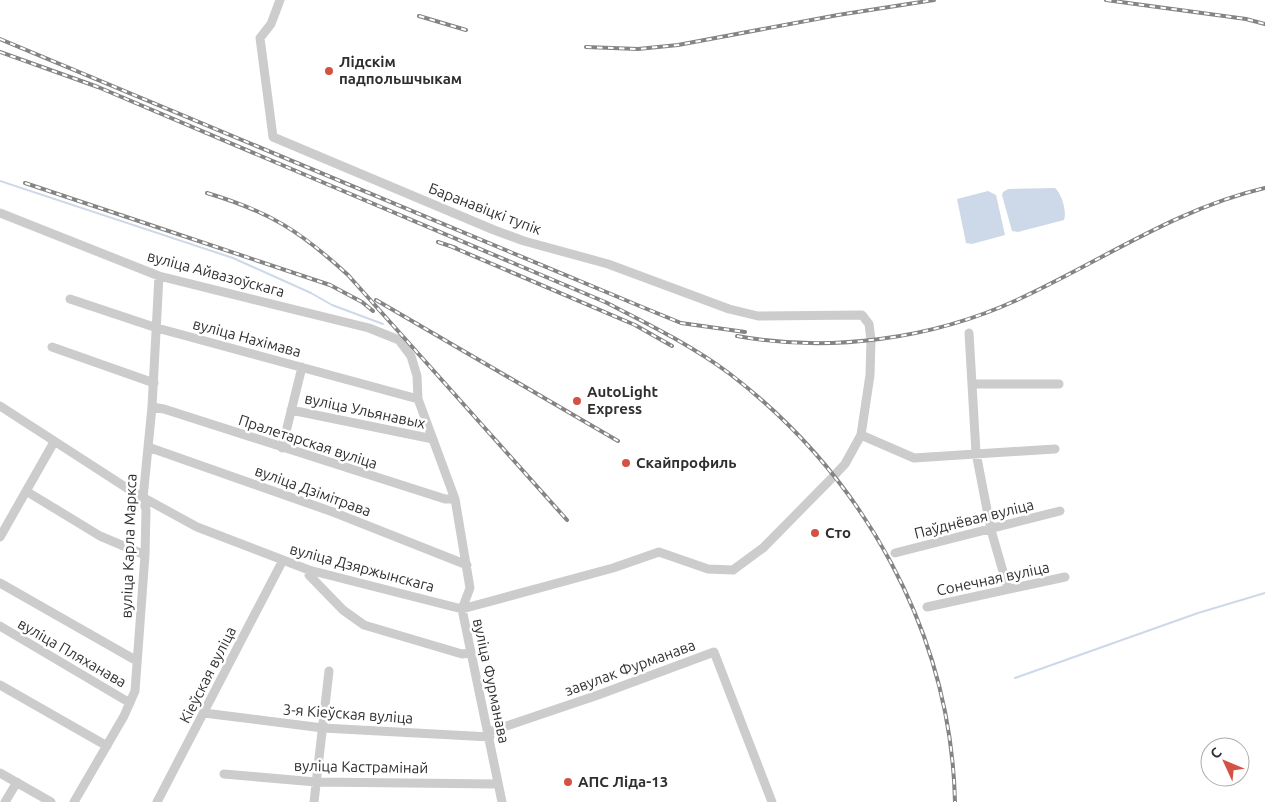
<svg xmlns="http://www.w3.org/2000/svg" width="1265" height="802" viewBox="0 0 1265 802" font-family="Ubuntu,sans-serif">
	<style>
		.water { fill: #cdd9e8 }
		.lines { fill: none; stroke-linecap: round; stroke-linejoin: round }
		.stream { stroke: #cdd9e8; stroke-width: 2 }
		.minor { stroke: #ccc; stroke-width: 9 }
		.rail-casing { stroke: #848484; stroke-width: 4 }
		.rail { stroke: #fff; stroke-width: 2; stroke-dasharray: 5.5; stroke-linecap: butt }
		.poi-dot { fill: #d25245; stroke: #fff; stroke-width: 2 }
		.labels { text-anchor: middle; stroke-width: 5; stroke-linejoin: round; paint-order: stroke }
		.poi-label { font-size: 15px; font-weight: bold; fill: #2f2f2f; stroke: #fff; text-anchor: start }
		.street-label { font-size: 15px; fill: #2f2f2f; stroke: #fff }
	</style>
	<rect width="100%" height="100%" fill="#fff"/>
	<path class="water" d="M1055,188C1062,194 1067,212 1064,220L1018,232L1012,231L1002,195L1003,192L1008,189Z
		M988,191L996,195L1005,235L972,244L966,243L957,199Z"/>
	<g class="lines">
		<path class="stream" d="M0,181L233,258L311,293L332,305L383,324
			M1015,678L1198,613L1265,593"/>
		<path class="minor" d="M0,213L159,276L369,328L399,340L411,356L417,376L418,399L455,499L470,588L462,609L502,802
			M70,299L157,328L418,399
			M969,333L976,453L991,530L1008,589
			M52,347L154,383
			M973,384H1059
			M0,406L133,492L197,527L309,570L462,609L613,568L659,552L708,569L733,570L763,548L829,481L845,464L861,435L870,375L871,340L869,324L862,315L758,316L729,309L608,264L524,241L494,230L273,137L260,38L271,24L280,0
			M152,407L164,409L445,499H455
			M291,410L433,439
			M861,435L914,458L1055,449
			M148,447L333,512L467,565
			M282,448L302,367
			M26,491L100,536L145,555
			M0,537L54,442
			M895,553L1060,511
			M309,570V575L343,610L364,625L462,654L470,653
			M0,583L137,661
			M927,607L1065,577
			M0,626L130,703
			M0,685L107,746
			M204,713L323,728L490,737
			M489,732L598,695L714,652L772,802
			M0,773L51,802
			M224,774L316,782L498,784
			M5,802L17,782
			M74,802L124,716L135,691L145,555L146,510L143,498L152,407L159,276
			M157,802L283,560
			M314,802L329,671"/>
		<g class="rail-casing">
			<path id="rail" d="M1106,0L1246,19L1265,24
				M419,16L466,30
				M0,39L642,307L681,323L745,332
				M586,47L638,49L678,45L838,15L934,0
				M0,52L98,87L605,302C648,324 691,345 730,374C863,476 951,632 955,802
				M25,183L330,285L362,302L373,311
				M207,193C270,212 300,231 348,275L567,520
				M438,242L456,248
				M450,246L635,325L672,346
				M376,300L618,441
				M737,336C830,353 932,339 1017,300C1100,262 1175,209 1265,188"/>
		</g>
		<use href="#rail" class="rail"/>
	</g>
	<g class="poi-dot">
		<circle cx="329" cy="71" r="5"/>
		<circle cx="577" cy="401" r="5"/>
		<circle cx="626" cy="463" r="5"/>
		<circle cx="815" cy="533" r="5"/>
		<circle cx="568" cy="782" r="5"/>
	</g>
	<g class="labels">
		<g class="poi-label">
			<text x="339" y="67">Лідскім<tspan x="339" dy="17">падпольшчыкам</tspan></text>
			<text x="587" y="397">AutoLight<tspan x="587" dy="17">Express</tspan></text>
			<text x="636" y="468">Скайпрофиль</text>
			<text x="825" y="538">Сто</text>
			<text x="578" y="787">АПС Ліда-13</text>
		</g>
		<g class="street-label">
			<text transform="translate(485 209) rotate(21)" y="5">Баранавіцкі тупік</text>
			<text transform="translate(216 274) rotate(15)" y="5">вуліца Айвазоўскага</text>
			<text transform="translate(247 338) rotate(15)" y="5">вуліца Нахімава</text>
			<text transform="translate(365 411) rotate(12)" y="5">вуліца Ульянавых</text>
			<text transform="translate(308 442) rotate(18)" y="5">Пралетарская вуліца</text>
			<text transform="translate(313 491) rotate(20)" y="5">вуліца Дзімітрава</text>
			<text transform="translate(974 519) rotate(-14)" y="5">Паўднёвая вуліца</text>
			<text transform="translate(129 546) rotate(-88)" y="5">вуліца Карла Маркса</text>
			<text transform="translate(362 568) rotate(15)" y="5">вуліца Дзяржынскага</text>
			<text transform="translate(993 579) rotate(-12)" y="5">Сонечная вуліца</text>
			<text transform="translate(72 653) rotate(30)" y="5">вуліца Пляханава</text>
			<text transform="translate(630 668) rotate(-20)" y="5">завулак Фурманава</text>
			<text transform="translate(208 675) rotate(-63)" y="5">Кіеўская вуліца</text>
			<text transform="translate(491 681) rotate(78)" y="5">вуліца Фурманава</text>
			<text transform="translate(348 714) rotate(4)" y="5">3-я Кіеўская вуліца</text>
			<text transform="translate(361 767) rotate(1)" y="5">вуліца Кастрамінай</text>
		</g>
	</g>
	<g transform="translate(1225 762) rotate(314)"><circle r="24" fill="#ffffff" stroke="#acacac"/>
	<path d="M0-4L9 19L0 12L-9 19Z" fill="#d25245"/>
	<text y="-8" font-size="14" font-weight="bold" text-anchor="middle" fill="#2f2f2f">С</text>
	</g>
</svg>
